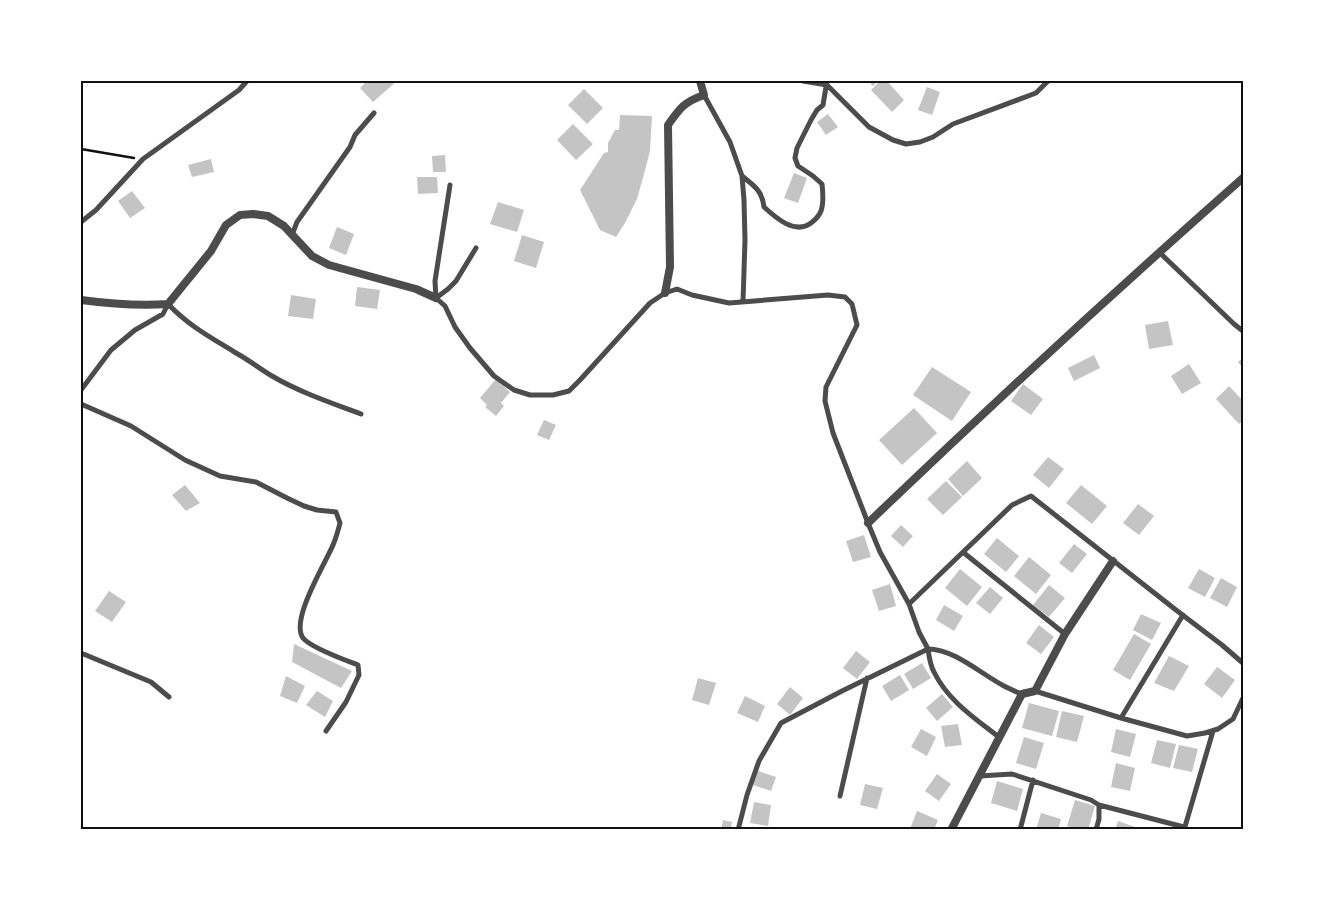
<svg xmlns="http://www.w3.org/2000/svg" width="1325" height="911" viewBox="0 0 1325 911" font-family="Bitter,serif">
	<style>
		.building { fill: #c4c4c4 }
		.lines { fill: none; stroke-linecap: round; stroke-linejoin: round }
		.path { stroke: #111; stroke-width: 2.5 }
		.minor { stroke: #4c4c4c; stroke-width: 5 }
		.tertiary { stroke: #4c4c4c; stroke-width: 8 }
		.neatline { fill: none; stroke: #111; stroke-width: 2 }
	</style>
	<rect width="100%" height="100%" fill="#fff"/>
	<path class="building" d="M367,81H397L373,102L360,88Z
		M868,81H878L873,86Z
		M880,81H887L904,100L892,112L871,90Z
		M927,87L940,92L932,115L918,110Z
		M584,89L603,108L587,124L568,105Z
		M828,114L838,127L826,135L817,122Z
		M620,115L652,116L650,151L644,174L637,199L625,223L616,237L600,230L580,190L604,153L608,152V143L615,130H619Z
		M573,124L593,144L576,160L557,140Z
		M445,155L446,172H433L432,156Z
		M211,159L214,172L192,177L188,165Z
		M794,173L807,178L798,203L784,198Z
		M417,177H437L438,193L418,194Z
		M132,191L145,208L130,218L118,201Z
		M498,202L524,210L517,232L490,224Z
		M337,227L354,234L346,255L329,248Z
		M522,235L544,242L536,268L514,261Z
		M357,287L380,290L377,309L355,306Z
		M291,295L316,299L313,319L288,316Z
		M1168,321L1173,345L1149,349L1145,325Z
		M1094,355L1100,368L1074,381L1068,368Z
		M1244,357V369L1238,362Z
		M1189,364L1201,383L1182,394L1171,376Z
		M932,367L971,392L952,421L913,395Z
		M496,379L510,392L501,403L504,406L496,416L485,407L487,405L480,398Z
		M1023,384L1043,399L1031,415L1011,401Z
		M1229,386L1244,402V420L1239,424L1216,399Z
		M914,408L937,433L902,465L879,440Z
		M544,420L556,425L549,440L537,435Z
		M1048,457L1064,469L1049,488L1033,475Z
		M967,461L982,478L963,496L948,479Z
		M946,481L962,497L943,515L927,499Z
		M185,485L200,503L186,511L172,495Z
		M1081,485L1107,506L1092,524L1066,503Z
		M1138,504L1154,516L1139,535L1123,523Z
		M901,525L913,536L903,547L891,536Z
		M864,535L871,557L853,562L846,541Z
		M997,538L1019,556L1006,572L984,554Z
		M1074,544L1087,554L1072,573L1059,563Z
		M1029,557L1051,575L1036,594L1014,576Z
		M960,569L982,587L967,606L945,588Z
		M1199,569L1215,578L1205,597L1188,588Z
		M1221,578L1237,587L1227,607L1210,598Z
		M890,584L896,606L879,611L872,590Z
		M1049,585L1065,598L1049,617L1033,605Z
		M990,587L1003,598L990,614L976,603Z
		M109,591L126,602L112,622L95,611Z
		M944,605L963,616L954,631L936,620Z
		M1141,614L1161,623L1152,640L1133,630Z
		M1039,625L1054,637L1041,654L1026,643Z
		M1134,634L1151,644L1130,680L1113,670Z
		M294,644L352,671L341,688L292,662Z
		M856,651L870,662L857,679L843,668Z
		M1169,656L1189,666L1174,691L1154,683Z
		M922,663L931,678L913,689L904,674Z
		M1217,667L1235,680L1222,698L1204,684Z
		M900,675L909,690L891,701L882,686Z
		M286,676L305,686L297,703L280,696Z
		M698,678L716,683L709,705L692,700Z
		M790,687L803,698L790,715L777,704Z
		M317,691L333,701L325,717L306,705Z
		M942,694L953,707L937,721L926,708Z
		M745,696L765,706L758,722L737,713Z
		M1029,703L1059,711L1052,736L1022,728Z
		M1062,711L1084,716L1077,742L1056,737Z
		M958,724L962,745L945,747L941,726Z
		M921,729L936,737L927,756L911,747Z
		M1116,729L1136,734L1130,757L1111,752Z
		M1024,737L1044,743L1036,769L1016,763Z
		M1157,740L1176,744L1170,768L1151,763Z
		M1179,745L1198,749L1192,772L1173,768Z
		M1116,763L1135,768L1130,791L1111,787Z
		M758,771L776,777L771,791L753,785Z
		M937,774L951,784L939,801L925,791Z
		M997,781L1023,789L1017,811L991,803Z
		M865,784L883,788L877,809L860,805Z
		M1075,800L1095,806L1088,830H1079L1067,826Z
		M754,802L771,805L768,826L750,823Z
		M917,811L938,820L934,830H913L910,829Z
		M1041,813L1061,819L1058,830H1036Z
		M723,820L732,822L731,830H721Z
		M1118,821L1138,828V830H1115Z"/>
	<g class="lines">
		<path class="path" d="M81,149L134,158"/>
		<path class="minor" d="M803,81L827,85L869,127L893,140L906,144L920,142L933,137L953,124L1036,93L1048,81
			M704,95L730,142L742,176L744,200L745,240L743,302
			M742,176C754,186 762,190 764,207C776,218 795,235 811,223C815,220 819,216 821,211C824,203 823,193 822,184L813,176L798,166L795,158L797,148L811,120L817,110L823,105L827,81
			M81,222L96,210L143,159L239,90L247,81
			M292,235L297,222L350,147L355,135L374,113
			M1159,252L1234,324L1244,332
			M436,298L445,306L455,327L470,348L494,376L514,390L530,395H553L569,391L580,380L650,303L665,293L677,289L692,295L729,303L828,295L845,297L852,304L857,325L826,387L825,401L833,433L868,523L880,552L909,604L919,632L928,649C954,649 981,674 1004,686C1010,689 1016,692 1022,694
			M436,298L435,281L450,185
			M436,298L448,289L456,281L476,248
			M81,390L111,350L135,330L163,314L168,304C189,326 210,337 236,353C249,360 260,369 272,376C299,392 332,403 361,414
			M81,404L131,426L185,460L220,476L256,482L287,498L304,506L317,510L336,512L340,523C338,531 336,538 333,545C325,564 290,620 303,638C311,648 345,660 358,665L359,675L346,702L326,731
			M964,553L1065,634
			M909,604L1012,505L1031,496L1176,610L1222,645L1244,664
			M81,653L151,682L169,697
			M1035,691L1121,718L1187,736L1205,733L1218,729L1233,719L1244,696
			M1121,718L1183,615
			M980,776L1012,774L1091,800L1099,805V819L1096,830
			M840,796L867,678
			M1099,805L1184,827
			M738,830L747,795L759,761L781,723L842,691L928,649C929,656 930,665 934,672C948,701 976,719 1000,738
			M1020,830L1033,780
			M1184,830L1213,731"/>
		<path class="tertiary" d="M665,293L670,267L668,125C680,108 684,102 704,95L700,81
			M81,300C111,304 138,306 168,304L211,251L226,225L240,215L253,214L268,216L284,226L312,256L329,265L416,289L436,298
			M868,523C991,405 1116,290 1244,177
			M951,830L1022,694L1035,691L1065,634L1113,561"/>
	</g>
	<rect width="1325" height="911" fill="none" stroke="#ffffff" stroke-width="165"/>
	<rect x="82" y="82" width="1160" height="746" class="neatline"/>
</svg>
